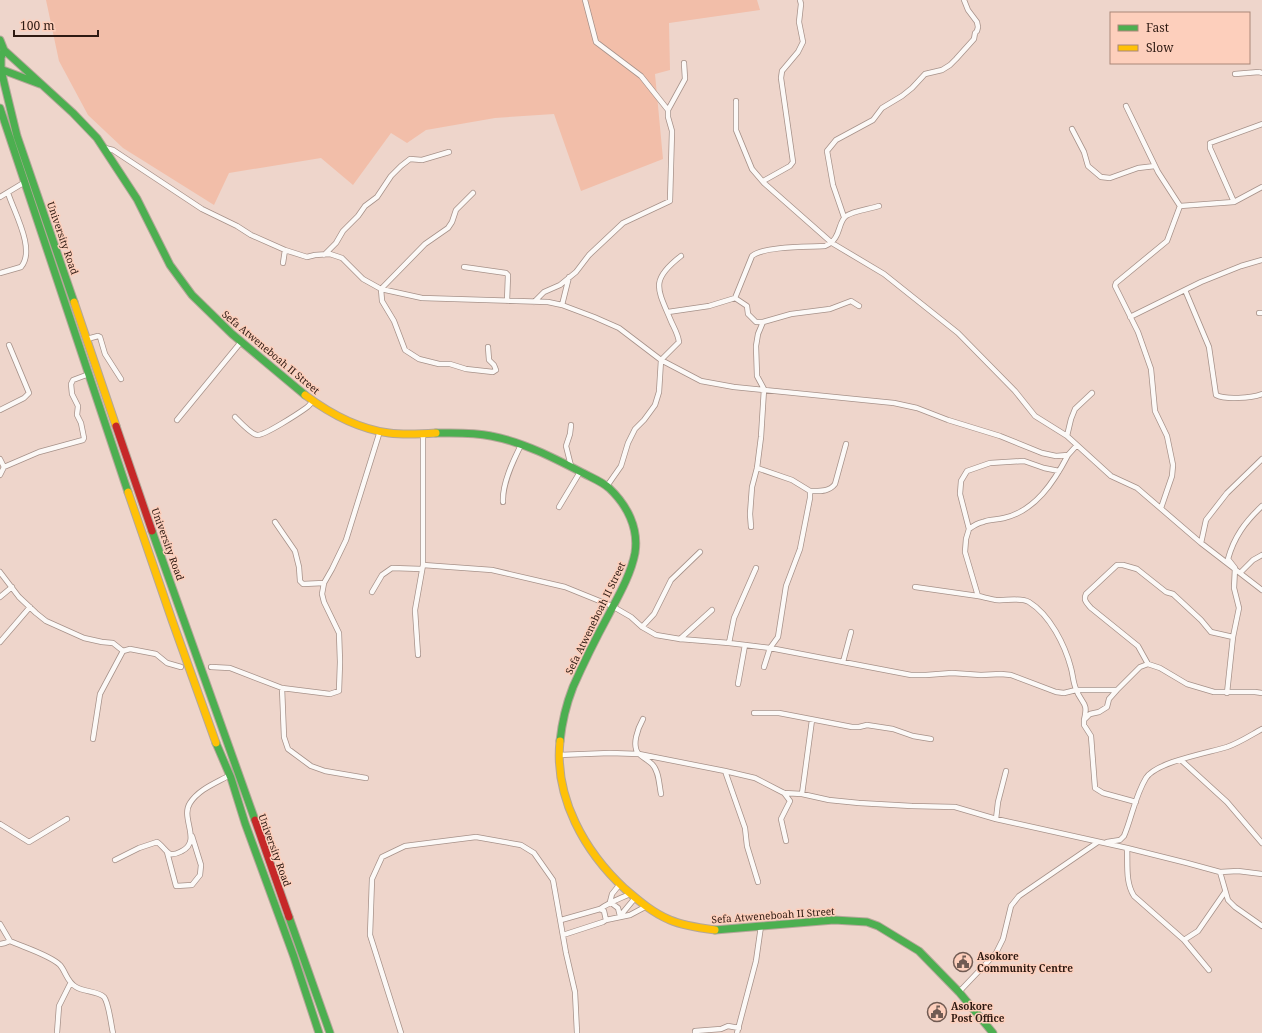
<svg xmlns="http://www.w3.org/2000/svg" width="1262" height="1033" viewBox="0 0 1262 1033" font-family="'Noto Serif',serif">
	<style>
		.green { fill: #f2bea9 }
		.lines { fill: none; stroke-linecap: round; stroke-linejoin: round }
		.street-casing { stroke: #a69189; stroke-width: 6 }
		.fast-casing { stroke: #b4a799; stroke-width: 9 }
		.slow-casing { stroke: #b4a799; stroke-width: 9 }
		.jam-casing { stroke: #b4a799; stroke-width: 9 }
		.street { stroke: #fcf9f7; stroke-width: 4.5 }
		.fast { stroke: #4caf50; stroke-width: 7 }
		.slow { stroke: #ffc107; stroke-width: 7 }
		.jam { stroke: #c62828; stroke-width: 7 }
		.labels { text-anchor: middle; stroke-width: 3; stroke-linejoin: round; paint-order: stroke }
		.street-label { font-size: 10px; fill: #2e1a12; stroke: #fdcfbc }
		.poi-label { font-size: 10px; font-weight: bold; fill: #2e1a12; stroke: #fdcfbc; text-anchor: start }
	</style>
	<rect width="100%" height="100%" fill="#eed5cb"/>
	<path class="green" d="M46,0H757L760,10L669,23L670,70L655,74L663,159L581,191L554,114L495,118L426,130L407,143L391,133L353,185L321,158L229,173L214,205L123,148L88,115L59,61Z"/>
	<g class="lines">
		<g class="street-casing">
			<path id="street" d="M585,0L596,42L641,76L668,110
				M800,0L801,4L799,22L803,42L798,52L782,71L781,78L793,162L790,166L765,180L764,183L832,243L884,274L958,333L1015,391L1035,416L1067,436L1111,476L1137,488L1201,543L1262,590
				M1235,74L1259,72L1262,73
				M736,101V130L752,169L764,183
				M1126,106L1158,172L1180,206L1234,202L1262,187
				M1072,129L1084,152L1088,166L1101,177L1110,178L1138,168L1155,166
				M105,148L113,150L202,209L237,226L251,235L285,250L307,257L315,255L330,254L342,258L363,279L381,289L422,298L548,302L562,305L594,317L619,328L661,360L701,381L734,387L894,403L917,408L948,420L1000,436L1042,453L1056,456L1068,455L1077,445
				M473,193L456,210L452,222L448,228L425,244L381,289L382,301L394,321L405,350L419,359L439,364H450L466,369L493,372L496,370L494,365L489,360L488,347
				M0,197L25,182
				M1234,202L1210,148V143L1262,124
				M844,217L833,185L827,151L836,140L873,120L882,108L902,96L912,88L925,74L942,70L950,65L956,59L974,39L975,33L977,31L978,27L977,22L968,10L964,0
				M324,255L336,243L343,231L358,216L365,206L377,197L391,176L401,166L410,159L422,160L449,152
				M283,263L285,250
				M464,267L506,273L508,275L507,301
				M0,273L21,267C36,250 14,212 8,193
				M1185,290L1209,347L1216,395C1226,400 1251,398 1262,394
				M735,298L747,306L748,314L756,322H763
				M534,302L544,292L560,285L576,272L589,255L623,223L670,201L672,131L668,117V110L685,79L684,63
				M562,305L569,277
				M668,312L709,306L735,298L752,256C764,246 808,247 825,246C842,239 837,223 846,216C853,211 870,209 879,206
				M1259,313H1262
				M1130,317L1201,282L1241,266L1262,260
				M87,339L98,336L100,337L105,354L121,379
				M0,410L24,398L29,393L9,345
				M235,417C240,422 251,434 257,435C264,436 299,413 306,408C309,406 310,404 313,401
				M177,420L241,342
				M571,425L570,434L566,446L571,466
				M1067,436L1071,419L1075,409L1092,393
				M0,459L4,467L0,475
				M4,467L39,452L83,440L84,438L81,423L77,415L78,406L72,394L71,384L73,380L89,374
				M757,468L792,480L810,491V498L800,549L786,586L778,637L770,648L764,667
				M1059,471L1044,468L1024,461L990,463L967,471L961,481L960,494L969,529L966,539L965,552L978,596C983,597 990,599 996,600C1006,601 1020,597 1029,602C1050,615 1065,645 1071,668C1073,675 1073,682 1076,689C1081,704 1089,701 1084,720
				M607,486L621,466L628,443L635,429L644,420L655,405L659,392L661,360L679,342C678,334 674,328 671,321C657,288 650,280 681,256
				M810,491C820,491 829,492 835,484L846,444
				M503,502C502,484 513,461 521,445
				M559,507L580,472
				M1161,508L1172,476L1173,465L1167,436L1155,411L1151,369L1138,332L1115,286L1116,283L1167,241L1180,206
				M275,522L295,551L299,567L300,581L303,584L324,583
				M751,527L750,514L752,487L757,468L761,437L764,389L757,376L756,346L758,334L763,322L791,314L830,309L851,301L859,306
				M969,529C973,526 978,523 983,522C989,519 997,520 1004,518C1035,511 1054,482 1068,455
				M1201,543L1206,520L1227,493L1262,459
				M423,565L492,570L565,587L612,606L631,617L642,627L656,635L680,639L729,643L770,648L911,675H926L952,673L981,675L1001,674L1011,675L1056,692L1064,693L1076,690H1117L1140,667L1148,664L1160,668L1187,684L1214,692H1255L1262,693
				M0,572L19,597L36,613L46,621L84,638L102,642L113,643L123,651L100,694L93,739
				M1240,573L1253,560L1262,555
				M915,587L978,596
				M372,592L382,575L392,568L422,569
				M0,597L12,587
				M642,627L654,614L671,580L700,552
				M680,639L712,610
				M0,642L30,607
				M729,643L734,618L756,568
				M123,651L130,649L156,654L167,663L181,667
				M418,655L415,610L423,565V434
				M843,662L851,632
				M1148,664L1138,646L1091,608C1087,603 1083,601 1086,594L1117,565H1123L1137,569L1166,592L1173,594L1201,620L1211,632L1233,637
				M211,667L230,668L282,688L330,694L339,691L340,662L339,633L324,602L322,594L324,583L332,569L346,540L380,431
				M738,684L745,645
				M282,688L284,737L288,749L311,766L325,771L366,778
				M1117,690L1109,699L1107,707L1099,712L1090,714L1084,720V725L1091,736L1095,788L1103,793L1136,802
				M1227,693L1233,637L1239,608L1234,588L1235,568L1228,559C1234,537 1245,522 1262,506
				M754,713H779L852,727H859L867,725L893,729L913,736L931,739
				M643,719C638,728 631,746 639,754C643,758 648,760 652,764C659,771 659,784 661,794
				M559,755L610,753L639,754L725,771L755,778L784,793L802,794L829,800L859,803L912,806L955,807L996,819L1127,848L1187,863L1220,872L1238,871L1262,874
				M1181,760L1227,802L1262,843
				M725,771L745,828L747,846L758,882
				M784,793L790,801L781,819L786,841
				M802,794L812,720
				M996,819L998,802L1006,771
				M0,824L29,842L67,819
				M1107,842L1120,840L1124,836C1132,817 1135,796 1146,778C1156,762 1207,753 1227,747C1239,743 1251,735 1262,729
				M1127,848C1128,864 1125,882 1134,896L1184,940L1198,931L1225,892
				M167,852L176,886L192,885L200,875L201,865L192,836
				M115,860L139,848L157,842C162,845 165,851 170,854C175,855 178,853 182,851C202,841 180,818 190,803C199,789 216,783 230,775
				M1220,872L1228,900L1235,907L1262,926
				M610,902L612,894L620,884
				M610,902L618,908L620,916
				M600,909C610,902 619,899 630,894
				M620,916L635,898
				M561,920L600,909L604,911L606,920L603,922L563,935
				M606,920L630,915L645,907
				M0,924L10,941
				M1184,940L1209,970
				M0,944L5,943L10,941C23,947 50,955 60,965C66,972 67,982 76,987C84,992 98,991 104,997C109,1003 111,1025 113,1033
				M959,992L996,953L1003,939L1011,906L1019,896L1098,842
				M57,1033L59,1006L70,984
				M401,1033L370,935L372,879L382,857L405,846L476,837L521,845L534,853L553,880L566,953L575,992L577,1033
				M695,1033V1031L721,1029L728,1026L739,1028
				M737,1033L756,961L761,926"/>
		</g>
		<g class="fast-casing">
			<path id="fast" d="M0,40L4,50L0,60
				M4,50L73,113L97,138L137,199L170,265L192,295L232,334L305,395
				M1,59V70L17,136L74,302
				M0,69L40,84
				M0,108L128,492
				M436,433C454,433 473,432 491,436C523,442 554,458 583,473C592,478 601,481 609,488C627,505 639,528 635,553C631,574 619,595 609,614C596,638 584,662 573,687C566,705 562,722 560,741
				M152,531L255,820
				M216,743L231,778L245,823L294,957L319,1033
				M289,917L330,1033
				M715,930L834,920L867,922L878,926L919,951L959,992L993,1033"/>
		</g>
		<g class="slow-casing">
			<path id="slow" d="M74,302L116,426
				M305,395C329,413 359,429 389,433C405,435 421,434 436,433
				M128,492L172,620L216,743
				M560,741C554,798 585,852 625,889C639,901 653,913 670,920C684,926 700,928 715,930"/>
		</g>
		<g class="jam-casing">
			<path id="jam" d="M116,426L152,531
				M255,820L289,917"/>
		</g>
		<use href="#street" class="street"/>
		<use href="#fast" class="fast"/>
		<use href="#slow" class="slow"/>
		<use href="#jam" class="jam"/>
	</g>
	<defs>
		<g id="civic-ring" transform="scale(1)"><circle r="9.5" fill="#fdcfbc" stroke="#715b53" stroke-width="1.5"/><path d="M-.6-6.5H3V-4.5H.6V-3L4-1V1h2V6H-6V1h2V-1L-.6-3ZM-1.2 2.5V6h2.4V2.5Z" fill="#715b53"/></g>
	</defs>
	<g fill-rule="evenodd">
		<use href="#civic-ring" x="963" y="962"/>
		<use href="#civic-ring" x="937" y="1012"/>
	</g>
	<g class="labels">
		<g class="street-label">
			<text transform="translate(63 238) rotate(71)" y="4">University Road</text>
			<text transform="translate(271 352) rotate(40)" y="4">Sefa Atweneboah II Street</text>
			<text transform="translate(168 544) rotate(70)" y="4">University Road</text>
			<text transform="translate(595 618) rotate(-64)" y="4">Sefa Atweneboah II Street</text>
			<text transform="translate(275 850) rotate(70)" y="4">University Road</text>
			<text transform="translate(773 915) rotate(-4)" y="4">Sefa Atweneboah II Street</text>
		</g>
		<g class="poi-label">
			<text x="977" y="960">Asokore<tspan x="977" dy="12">Community Centre</tspan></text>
			<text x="951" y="1010">Asokore<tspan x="951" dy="12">Post Office</tspan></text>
		</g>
	</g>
	<rect x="1110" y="12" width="140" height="52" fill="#fdcfbc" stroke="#aa8778"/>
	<rect x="1118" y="25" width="20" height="6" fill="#4caf50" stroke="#aa8778"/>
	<text x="1146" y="32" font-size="12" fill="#2e1a12">Fast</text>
	<rect x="1118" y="45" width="20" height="6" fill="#ffc107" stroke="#aa8778"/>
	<text x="1146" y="52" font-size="12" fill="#2e1a12">Slow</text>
	<path d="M14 30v6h84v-6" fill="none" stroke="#2e1a12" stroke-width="2"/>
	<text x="20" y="30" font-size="12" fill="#2e1a12" stroke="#fdcfbc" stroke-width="3" paint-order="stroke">100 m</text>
</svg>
